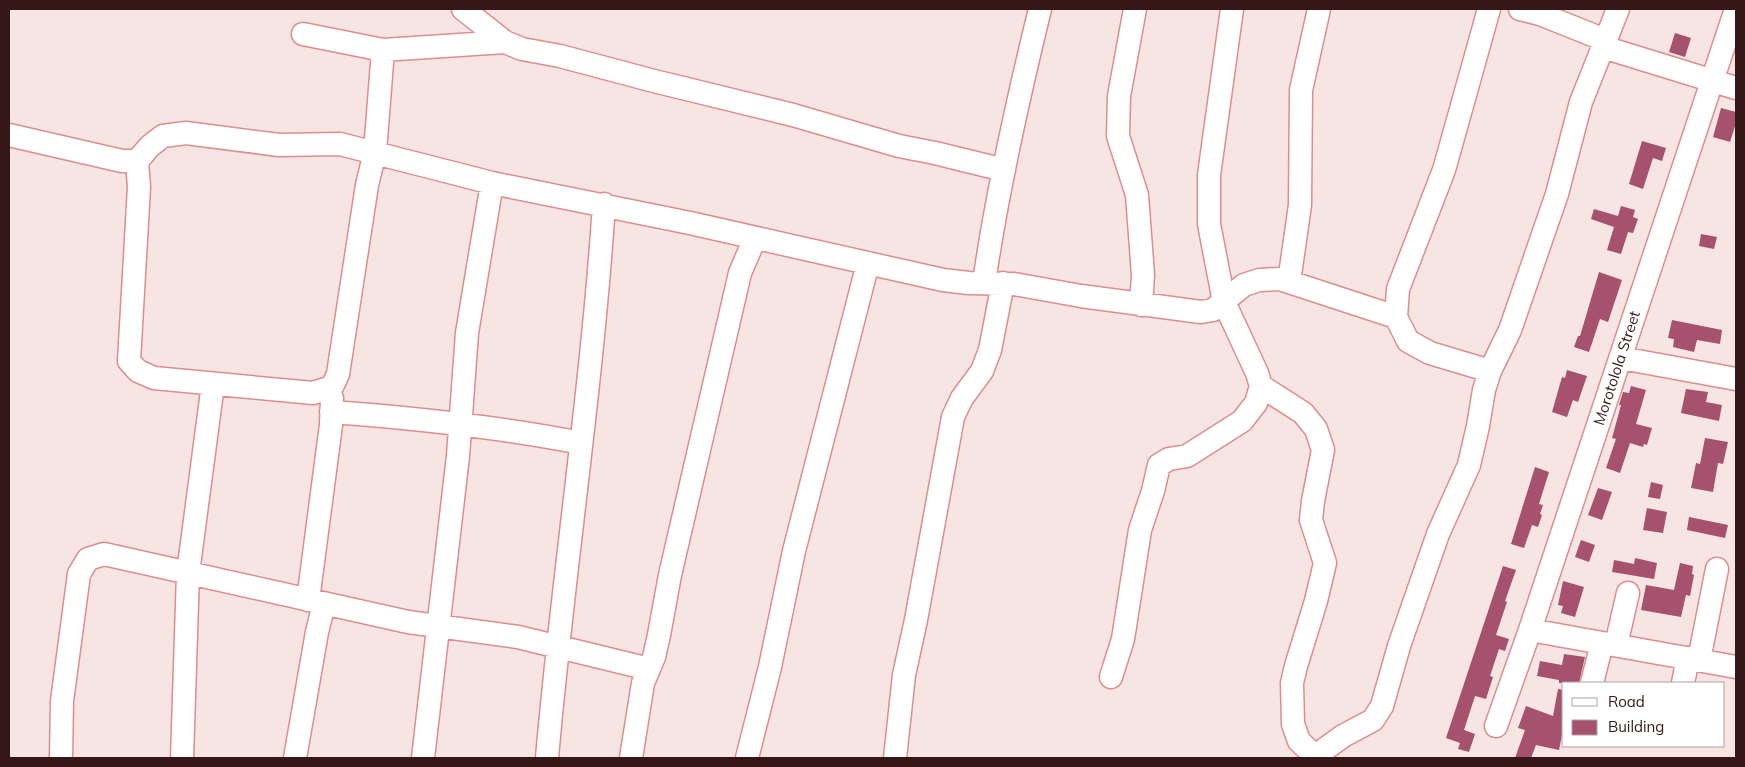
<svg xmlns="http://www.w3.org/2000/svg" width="1745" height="767" viewBox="0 0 1745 767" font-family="Mulish,sans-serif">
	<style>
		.building { fill: #a6516d }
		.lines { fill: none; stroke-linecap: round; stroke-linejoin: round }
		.minor-casing { stroke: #dd8e8c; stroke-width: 25 }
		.minor { stroke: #fff; stroke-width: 22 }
		.labels { text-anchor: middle; stroke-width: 4.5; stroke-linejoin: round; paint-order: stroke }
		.street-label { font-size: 15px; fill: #351717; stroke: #fff }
	</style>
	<rect width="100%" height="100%" fill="#f7e5e4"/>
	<path class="building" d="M1675,33L1691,38L1685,57L1669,52Z
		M1721,108L1736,112V123L1730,142L1713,137Z
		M1642,141L1666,148L1662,161L1653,158L1643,189L1629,184Z
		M1621,206L1635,210L1633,217L1638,219L1633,233L1628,232L1621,254L1607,250L1614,227L1591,219L1594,209L1618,216Z
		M1701,234L1717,237L1714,249L1699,246Z
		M1599,272L1622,280L1608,322L1600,319L1589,352L1574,347L1578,336H1580Z
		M1672,320L1722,330L1720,344L1697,340L1694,352L1673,347L1674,339L1668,338Z
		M1567,370L1587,376L1578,402L1573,400L1567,417L1552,412L1562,377L1565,378Z
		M1631,386L1646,390L1636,424L1652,428L1647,445L1644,444L1643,447L1630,443L1620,473L1606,468L1616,439L1612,438L1621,405H1619L1623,392L1629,393Z
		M1686,389L1708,392L1706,402L1722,405L1719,421L1681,413Z
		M1705,438L1728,442L1723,464L1718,463L1713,492L1691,488L1696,463L1700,464Z
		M1535,467L1549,472L1539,504L1543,505L1540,514L1542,515L1538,527L1532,525L1524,548L1511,544Z
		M1651,482L1663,485L1660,499L1648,497Z
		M1598,488L1612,492L1602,520L1588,515Z
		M1647,508L1667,512L1663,533L1643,530Z
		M1689,517L1728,525L1725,538L1687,530Z
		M1581,540L1595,545L1589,562L1575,557Z
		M1635,558L1657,563L1654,579L1612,572L1614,560L1634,564Z
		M1680,563L1693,566L1692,574L1694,575L1690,596L1686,595L1681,617L1641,610L1646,585L1674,590Z
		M1503,566L1516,570L1505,601L1507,602L1496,635L1509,639L1505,651L1499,649L1490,676L1493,677L1486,699L1475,696L1464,730L1475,734L1469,752L1458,749L1460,743L1446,738Z
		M1563,581L1584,587L1575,617L1561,613L1563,606L1558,605Z
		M1564,654L1585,657L1579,683H1559V680L1537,676L1540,661L1562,665Z
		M1558,689L1564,690V725L1559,750L1536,745L1531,758H1515L1525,730L1518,728L1526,706L1553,716Z"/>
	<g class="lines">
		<g class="minor-casing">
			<path id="minor" d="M463,9L505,42L522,49L560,56L654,81L793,115L899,146L935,153L1004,170
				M1135,9L1119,96L1118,136L1137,195L1143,275L1141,305
				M1489,9L1444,170L1398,289L1396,317L1408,341L1430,353L1490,371L1510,330L1557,194L1581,102L1618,9
				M1520,9L1540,14L1605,40
				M303,34L383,50L505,42
				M1603,47L1736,88
				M9,135L122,161H137L150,146L163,136L186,133L279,145L340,144L492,183L690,223L943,280L969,283L1014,284L1081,296L1201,312L1213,310L1244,285L1259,280L1280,279L1396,317
				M137,161L139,187L129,361L138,371L154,378L313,393L332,387L338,374L367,185L375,152L383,50
				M1289,282L1300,205L1301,90L1319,9
				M984,283C997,191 1018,99 1040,9
				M1621,358L1736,379
				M1261,386L1303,413L1316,429L1323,450L1313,501L1311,520L1325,563L1316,601L1296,666L1292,683L1293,724L1299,741L1317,758
				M331,412C415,418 499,427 581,443
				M308,600L331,425L332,398
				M1530,630L1736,667
				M1616,645L1628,593
				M1699,660L1717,569
				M1111,677L1123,639L1140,530L1153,491L1159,465L1169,459L1187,456L1242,421L1256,403L1261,386L1257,373L1224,302L1209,224V175L1232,9
				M1592,683L1602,643
				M1683,683L1688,658
				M1496,726L1530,630L1736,9
				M61,758L62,701L79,574L88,559L104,554L408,622L518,637L649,669
				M182,758L188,573L213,384
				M295,758L317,632L324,604
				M423,758L458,456L467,333L492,183
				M547,758C563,573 592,390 604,204
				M631,758L643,683L654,657L659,635L670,575L740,273L755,238
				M747,758L770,667L794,551L868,263
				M895,758L904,675L916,620L953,417L962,398L982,371L990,350L1003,283
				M1317,758L1325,749L1343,736L1373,720L1382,706L1399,646L1438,534L1469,465L1478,426L1484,390L1490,371"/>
		</g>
		<use href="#minor" class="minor"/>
	</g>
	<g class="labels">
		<g class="street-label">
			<text transform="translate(1617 368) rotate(-72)" y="5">Morotolola Street</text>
		</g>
	</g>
	<rect width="1745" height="767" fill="none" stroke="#351717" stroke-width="20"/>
	<rect x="1562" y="682" width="162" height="65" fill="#ffffff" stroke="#aea2a2"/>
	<rect x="1572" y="698" width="25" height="8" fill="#ffffff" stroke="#aea2a2"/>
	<text x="1608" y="707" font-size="15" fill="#351717">Road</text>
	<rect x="1572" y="720" width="25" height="15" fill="#a6516d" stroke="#aea2a2"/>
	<text x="1608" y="732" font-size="15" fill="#351717">Building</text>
</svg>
